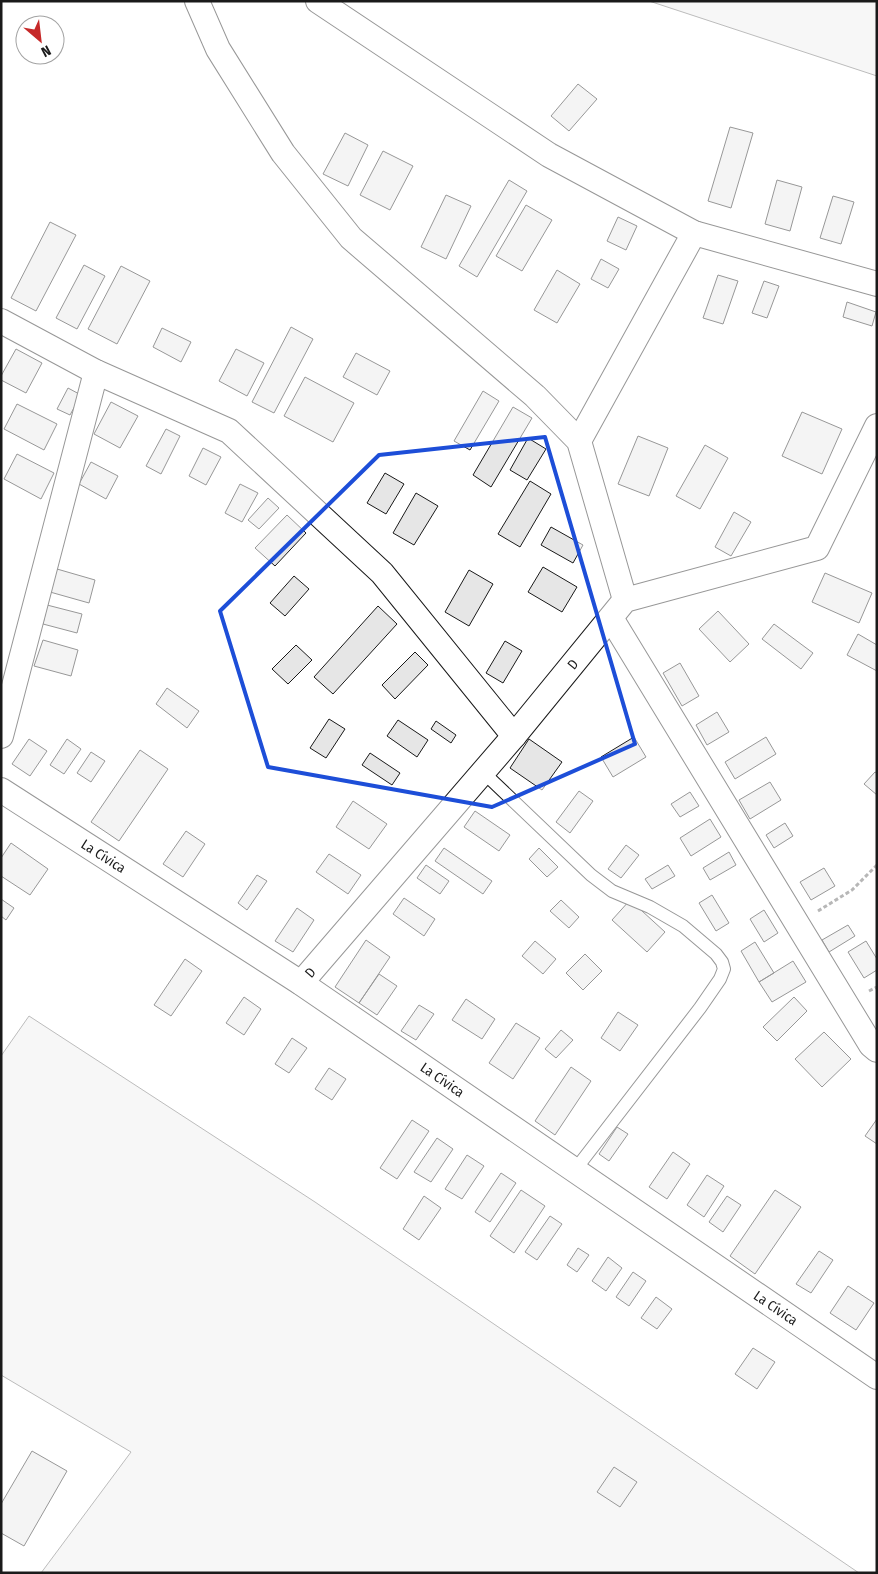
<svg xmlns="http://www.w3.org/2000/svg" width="878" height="1574" viewBox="0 0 878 1574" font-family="'Fira Sans Condensed',sans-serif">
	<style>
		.built { fill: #ededed; stroke: #6a6a6a }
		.building { fill: #e6e6e6; stroke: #1a1a1a }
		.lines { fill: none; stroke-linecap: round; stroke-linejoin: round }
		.service-casing { stroke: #1a1a1a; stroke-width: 14 }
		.minor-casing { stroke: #1a1a1a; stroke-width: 26 }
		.path { stroke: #5f5f5f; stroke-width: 3; stroke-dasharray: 4 2.5; stroke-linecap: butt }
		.service { stroke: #fff; stroke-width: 12 }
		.minor { stroke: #fff; stroke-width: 24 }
		.marked { fill: none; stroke: #1d4ed8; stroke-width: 4; stroke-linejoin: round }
		.labels { text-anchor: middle; stroke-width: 4; stroke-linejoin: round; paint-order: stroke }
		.street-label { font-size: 14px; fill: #1a1a1a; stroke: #fff }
	</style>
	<rect width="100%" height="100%" fill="#fff"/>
	<path class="built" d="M649,1H877V76Z
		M29,1016L315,1202L859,1573H41L131,1452L1,1375V1056Z"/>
	<path class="building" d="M578,84L597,99L569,131L551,116Z
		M730,127L753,133L731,208L708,201Z
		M345,133L368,145L348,186L323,174Z
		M383,151L413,166L390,210L360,195Z
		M509,180L527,191L477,277L459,266Z
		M777,180L802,187L790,231L765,224Z
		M446,195L471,206L446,259L421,247Z
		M833,196L854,202L841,244L820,238Z
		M526,205L552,220L522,271L496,256Z
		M618,217L637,226L626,250L607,241Z
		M50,222L76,235L36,311L11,298Z
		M601,259L619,269L608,288L591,279Z
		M84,265L105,276L77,329L56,318Z
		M121,266L150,281L117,344L88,329Z
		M557,270L580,284L557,323L534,310Z
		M718,275L738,281L723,324L703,318Z
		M764,281L779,286L767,318L752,313Z
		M847,302L876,312L872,326L843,317Z
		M291,327L313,339L274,413L252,402Z
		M162,328L191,342L181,362L153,347Z
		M16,349L42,363L26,393L1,380V376Z
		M236,349L264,363L247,396L219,381Z
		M356,353L390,371L377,395L343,377Z
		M305,377L354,403L333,442L284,416Z
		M68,388L81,395L70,415L57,409Z
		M483,391L499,401L470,450L454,441Z
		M111,402L138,416L120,448L94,434Z
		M17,404L57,424L44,450L4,429Z
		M513,407L532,418L491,487L473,475Z
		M802,412L842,429L822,474L782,456Z
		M166,429L180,436L161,474L146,466Z
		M638,436L668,448L649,496L618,484Z
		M528,438L546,449L527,480L510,470Z
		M705,445L728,458L700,509L676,496Z
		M203,448L221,457L206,485L189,476Z
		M17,454L54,473L41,499L4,479Z
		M91,462L118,476L106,499L79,484Z
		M385,473L404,484L386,514L367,503Z
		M530,481L551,494L520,547L498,534Z
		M240,484L258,493L242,522L225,513Z
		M416,493L438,506L414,545L393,533Z
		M268,498L279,508L259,529L248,520Z
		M734,512L751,522L731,556L715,547Z
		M287,515L306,533L275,566L255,548Z
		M551,527L583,545L573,563L541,545Z
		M543,567L577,587L562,612L528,592Z
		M57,569L95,580L89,603L50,592Z
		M469,570L493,584L469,626L445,612Z
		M825,573L872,593L859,623L812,602Z
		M294,576L309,589L285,616L270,603Z
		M47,605L82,614L77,633L43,624Z
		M378,606L397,624L333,694L314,677Z
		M718,611L749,644L730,662L699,629Z
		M774,624L813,653L801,669L762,639Z
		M858,634L877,645V671L847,655Z
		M43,640L78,650L71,676L34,666Z
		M505,641L522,651L503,683L486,673Z
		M296,645L312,660L288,684L272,669Z
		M415,652L428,665L395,699L382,685Z
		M680,663L699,696L682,706L663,673Z
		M167,688L199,711L187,728L156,704Z
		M717,712L729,732L707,745L696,725Z
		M329,719L345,729L326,758L310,748Z
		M398,720L428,740L417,757L387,736Z
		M436,721L456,735L451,743L431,729Z
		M634,737L646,757L613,777L601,757Z
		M766,737L776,754L735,779L725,762Z
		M29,739L47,751L30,776L12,764Z
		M67,739L81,749L64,774L50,765Z
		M529,739L562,762L542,790L510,768Z
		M140,750L168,769L119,841L91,822Z
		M91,752L105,761L91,782L77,773Z
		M370,753L400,773L392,785L362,765Z
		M875,772L877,773V795L864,784Z
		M770,782L781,800L750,819L739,800Z
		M579,791L593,801L570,833L556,822Z
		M690,792L699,806L680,817L671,804Z
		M353,801L387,824L369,849L336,827Z
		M475,811L510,835L499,851L464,827Z
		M710,819L721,837L691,856L680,838Z
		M785,823L793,836L774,848L766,835Z
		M186,831L205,844L183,877L163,864Z
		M11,843L48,869L30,895L1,876V858Z
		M626,845L639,855L621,878L608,869Z
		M444,848L492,881L483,894L435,861Z
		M539,848L558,867L547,877L529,859Z
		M729,852L736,865L710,880L703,868Z
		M329,854L361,875L348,894L316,872Z
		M426,865L449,881L440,894L417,878Z
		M668,865L675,876L652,889L645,879Z
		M824,868L835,886L811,900L800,882Z
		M257,875L267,881L247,910L238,903Z
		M712,895L729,923L716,931L699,903Z
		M404,898L435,919L424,936L393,914Z
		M1,899L14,908L6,920L1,916Z
		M561,900L579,917L569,928L550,911Z
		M630,900L665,932L647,952L612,920Z
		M297,908L314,920L293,952L275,941Z
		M764,910L778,933L764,942L750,919Z
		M848,925L855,936L829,952L822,940Z
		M366,940L390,957L359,1003L335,987Z
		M535,941L556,959L543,974L522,956Z
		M866,941L877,959V970L864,978L848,952Z
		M755,942L774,973L759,982L741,951Z
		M585,954L602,971L583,990L566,973Z
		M185,959L202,971L171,1016L154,1005Z
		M793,961L806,982L772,1002L759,982Z
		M379,974L397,986L377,1015L359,1003Z
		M244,997L261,1009L244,1035L226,1023Z
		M794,997L807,1011L777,1041L763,1027Z
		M466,999L495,1019L482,1039L452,1020Z
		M419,1005L434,1014L416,1040L401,1031Z
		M618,1012L638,1025L620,1051L601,1038Z
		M516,1023L540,1038L513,1079L489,1063Z
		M561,1030L573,1040L556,1058L545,1049Z
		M824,1032L851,1059L822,1087L795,1059Z
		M292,1038L307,1048L289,1073L275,1064Z
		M571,1067L591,1081L555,1135L535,1121Z
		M329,1068L346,1079L332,1100L315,1089Z
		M877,1119V1144L865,1136Z
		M412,1120L429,1131L397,1179L380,1168Z
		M617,1127L628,1134L609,1161L599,1154Z
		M437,1138L453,1149L431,1182L414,1172Z
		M673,1152L690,1164L667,1199L649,1187Z
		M467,1155L484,1166L462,1199L445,1189Z
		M501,1173L516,1183L490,1222L475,1212Z
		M707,1175L724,1186L704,1217L687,1205Z
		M521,1190L545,1206L514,1253L490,1236Z
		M775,1190L801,1207L755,1274L730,1256Z
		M424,1196L441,1208L419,1240L403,1229Z
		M727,1196L741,1205L723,1232L709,1222Z
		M550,1216L562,1224L537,1260L525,1252Z
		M578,1248L589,1255L577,1272L567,1265Z
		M819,1251L833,1260L811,1293L796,1284Z
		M608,1257L622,1268L606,1291L592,1281Z
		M633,1272L646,1281L629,1306L616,1297Z
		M848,1286L874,1303L856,1330L830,1313Z
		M656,1297L672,1309L657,1329L641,1318Z
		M753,1348L775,1362L757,1389L735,1374Z
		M32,1451L67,1471L24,1546L1,1533V1504Z
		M614,1467L637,1482L620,1507L597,1492Z"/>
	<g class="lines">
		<g class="service-casing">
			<path id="service" d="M483,772L591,875L612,891L650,907L683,926L716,954L722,962L724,969L720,979L700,1008L575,1170"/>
		</g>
		<g class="minor-casing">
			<g id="minor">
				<path d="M197,1L218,49L283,153L351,238L535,396L579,441L625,600"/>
				<path d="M318,1L549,155L694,233L877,284"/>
				<path d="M1,321L96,372L229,431L382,573L514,736"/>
				<path d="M579,441L694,233"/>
				<path d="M611,618L871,1045L877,1050"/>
				<path d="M1,736L96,372"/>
				<path id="s1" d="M1,790L301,983L877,1377"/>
				<path id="s2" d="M301,983L514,736L625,600L817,548L877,426"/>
			</g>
		</g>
		<path class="path" d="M818,911L852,890L877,865
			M869,991L877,987"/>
		<use href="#service" class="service"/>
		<use href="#minor" class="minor"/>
	</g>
	<path d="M0 0H878V1574H0ZM545,437L635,744L492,807L268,767L220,611L379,455Z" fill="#fff" fill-opacity=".55" fill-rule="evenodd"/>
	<path class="marked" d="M545,437L635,744L492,807L268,767L220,611L379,455Z"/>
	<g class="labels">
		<g class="street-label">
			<text dy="5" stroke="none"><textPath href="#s2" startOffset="419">D</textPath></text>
			<text dy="5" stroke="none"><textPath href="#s1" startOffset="122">La Cívica</textPath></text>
			<text dy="5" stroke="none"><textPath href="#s2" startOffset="14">D</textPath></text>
			<text dy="5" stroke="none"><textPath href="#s1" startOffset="528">La Cívica</textPath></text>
			<text dy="5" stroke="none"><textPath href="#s1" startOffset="932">La Cívica</textPath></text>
		</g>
	</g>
	<rect width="878" height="1574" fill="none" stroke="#1a1a1a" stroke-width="5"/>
	<g transform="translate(40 40) rotate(152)"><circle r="24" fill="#ffffff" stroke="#a3a3a3"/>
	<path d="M0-4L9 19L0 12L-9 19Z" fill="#c62828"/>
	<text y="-8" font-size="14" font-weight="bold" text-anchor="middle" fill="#1a1a1a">N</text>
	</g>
</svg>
